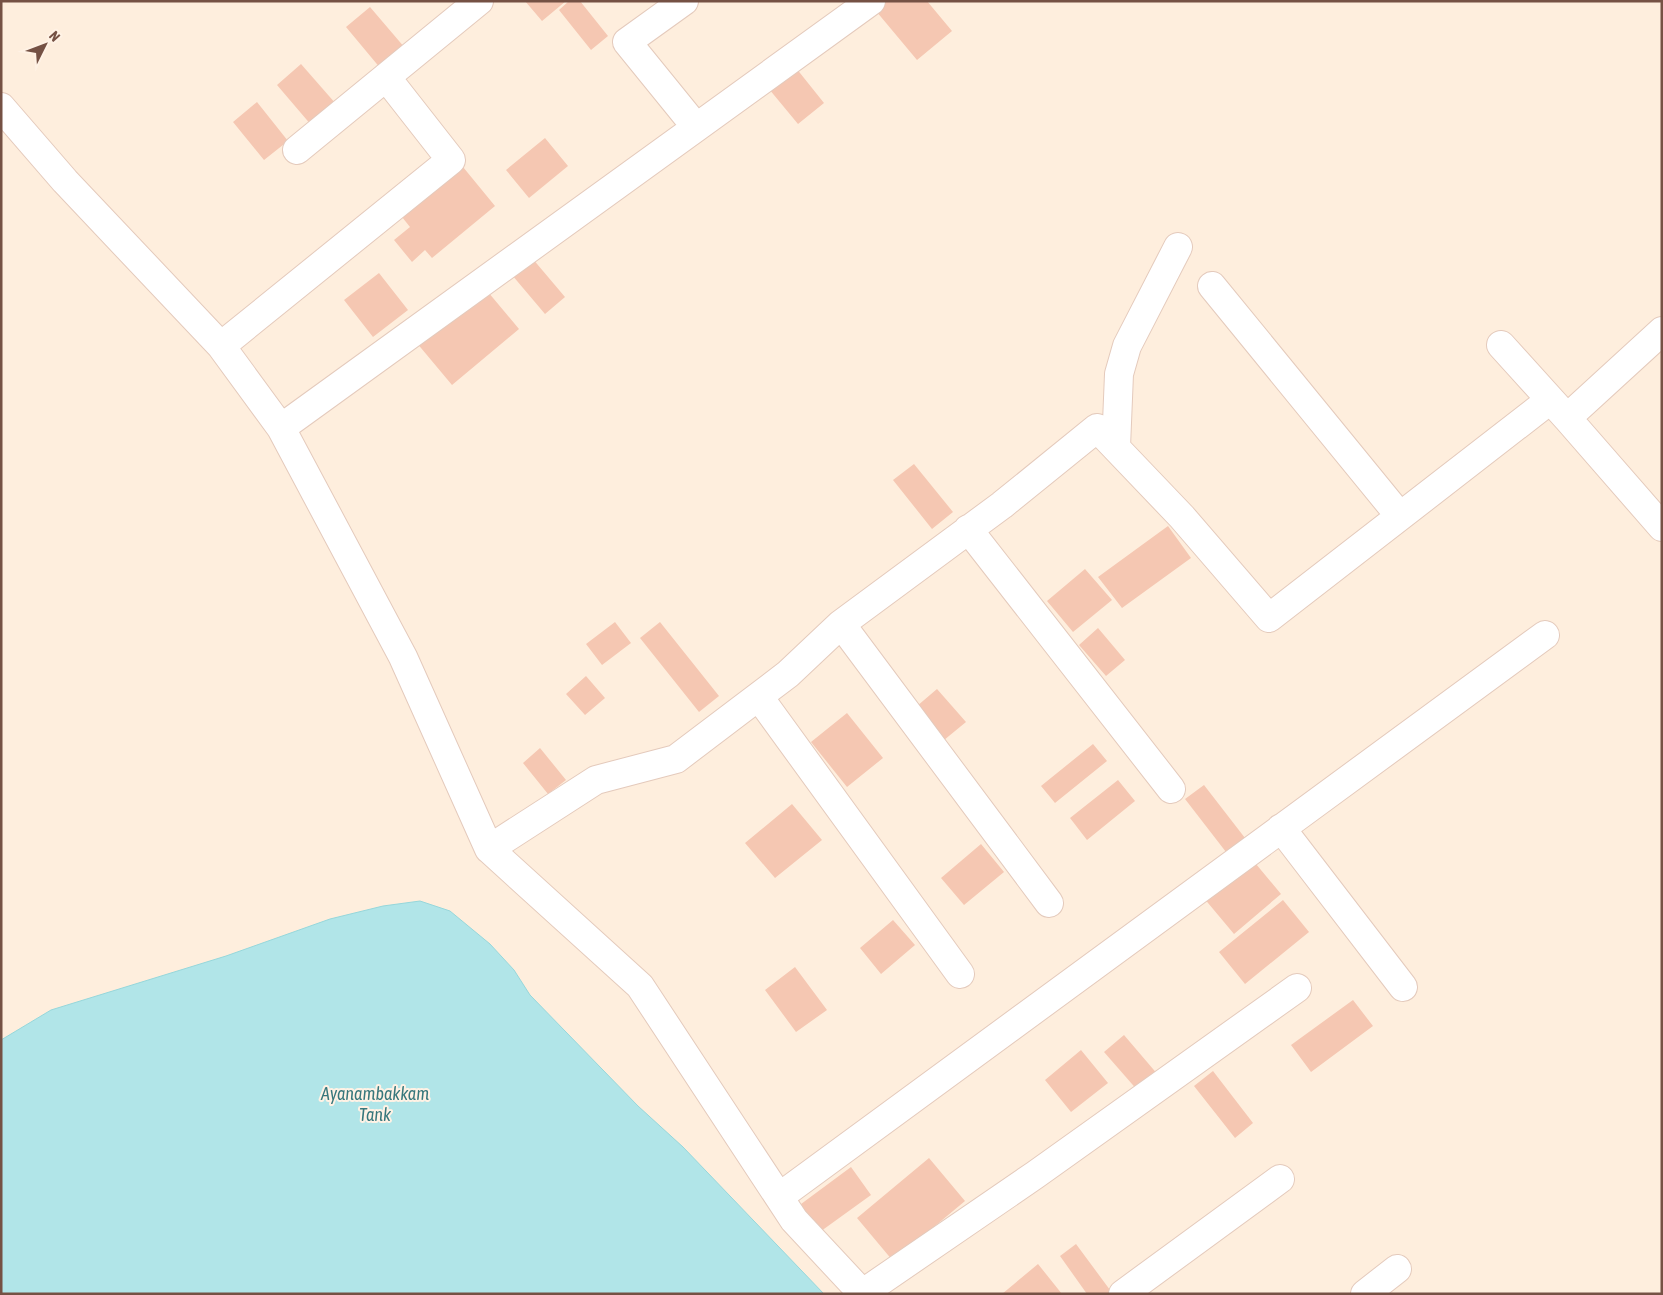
<svg xmlns="http://www.w3.org/2000/svg" width="1663" height="1295" viewBox="0 0 1663 1295" font-family="'Asap Condensed',sans-serif">
	<style>
		.water { fill: #b1e5e8; stroke: #96d7db }
		.building { fill: #f5c7b2 }
		.lines { fill: none; stroke-linecap: round; stroke-linejoin: round }
		.minor-casing { stroke: #e4cabc; stroke-width: 30 }
		.minor { stroke: #fff; stroke-width: 28 }
		.labels { text-anchor: middle; stroke-width: 4; stroke-linejoin: round; paint-order: stroke }
		.water-label { font-size: 18px; font-style: italic; fill: #37777c; stroke: #fff2e5 }
	</style>
	<rect width="100%" height="100%" fill="#feeedd"/>
	<path class="water" d="M420,901L450,911L490,944L514,970L530,995L638,1106L683,1147L824,1294H1V1040L51,1010L226,956L330,919L383,906Z"/>
	<path class="building" d="M525,1H566L542,21Z
		M569,1H580L608,36L591,50L559,10Z
		M875,1H927L952,31L917,60L871,5Z
		M370,7L405,48L381,69L346,27Z
		M301,64L336,104L312,126L277,85Z
		M796,68L824,103L798,124L769,89Z
		M257,102L288,141L264,160L233,122Z
		M545,138L568,166L529,198L506,170Z
		M463,167L495,206L432,258L425,250L412,262L394,240L410,227L402,217Z
		M532,258L565,297L545,314L512,275Z
		M379,273L408,310L373,337L344,300Z
		M483,286L519,329L452,385L416,342Z
		M914,464L953,512L932,529L893,480Z
		M1168,526L1191,558L1122,608L1098,577Z
		M1085,569L1112,600L1073,632L1047,601Z
		M615,622L631,643L602,665L586,644Z
		M660,622L719,696L699,712L640,638Z
		M1098,628L1125,660L1106,676L1079,645Z
		M586,676L605,698L585,715L566,694Z
		M937,689L966,722L938,745L910,712Z
		M847,713L883,758L847,787L811,742Z
		M1093,744L1107,761L1055,803L1041,786Z
		M540,748L566,780L548,794L523,763Z
		M1118,780L1135,801L1087,840L1070,818Z
		M1204,785L1245,838L1226,852L1185,799Z
		M792,804L822,840L775,878L745,843Z
		M981,844L1004,872L964,905L941,878Z
		M1251,858L1281,894L1234,934L1203,897Z
		M1283,900L1309,932L1245,984L1219,952Z
		M893,920L915,945L881,974L860,948Z
		M795,967L827,1010L796,1032L765,990Z
		M1353,1000L1373,1026L1311,1072L1291,1045Z
		M1124,1035L1159,1076L1139,1092L1104,1052Z
		M1081,1050L1108,1083L1071,1112L1045,1080Z
		M1213,1071L1253,1123L1235,1138L1194,1086Z
		M929,1158L965,1201L893,1261L857,1218Z
		M851,1167L871,1195L817,1234L797,1207Z
		M1076,1244L1113,1294H1087L1060,1256Z
		M1038,1264L1062,1294H1002Z"/>
	<g class="lines">
		<g class="minor-casing">
			<path id="minor" d="M684,1L627,42L696,127
				M1,107L65,181L221,346L281,428L403,657L489,849L640,986L794,1220L863,1294
				M297,150L479,1
				M1212,286L1399,515
				M1501,345L1567,418L1662,331
				M221,346L451,160L386,77
				M1567,418L1662,527
				M281,428L871,1
				M1116,447L1119,374L1127,346L1178,247
				M968,529L1171,789
				M841,624L1049,903
				M759,697L960,974
				M1281,828L1403,987
				M489,849L596,780L676,759L788,674L841,624L1002,505L1097,428L1182,517L1269,618L1550,400
				M779,1197L1545,635
				M863,1293L1035,1175L1297,988
				M1123,1294L1280,1179
				M1365,1294L1397,1269"/>
		</g>
		<use href="#minor" class="minor"/>
	</g>
	<g class="labels">
		<g class="water-label">
			<text x="375" y="1100">Ayanambakkam<tspan x="375" dy="21">Tank</tspan></text>
		</g>
	</g>
	<rect width="1663" height="1295" fill="none" stroke="#755144" stroke-width="5"/>
	<g transform="translate(45 45) rotate(48)" stroke="#fff2e5" stroke-width="4" paint-order="stroke">
	<path d="M0-4L9 19L0 12L-9 19Z" fill="#755144"/>
	<text y="-8" font-size="14" font-weight="bold" text-anchor="middle" fill="#755144">N</text>
	</g>
</svg>
